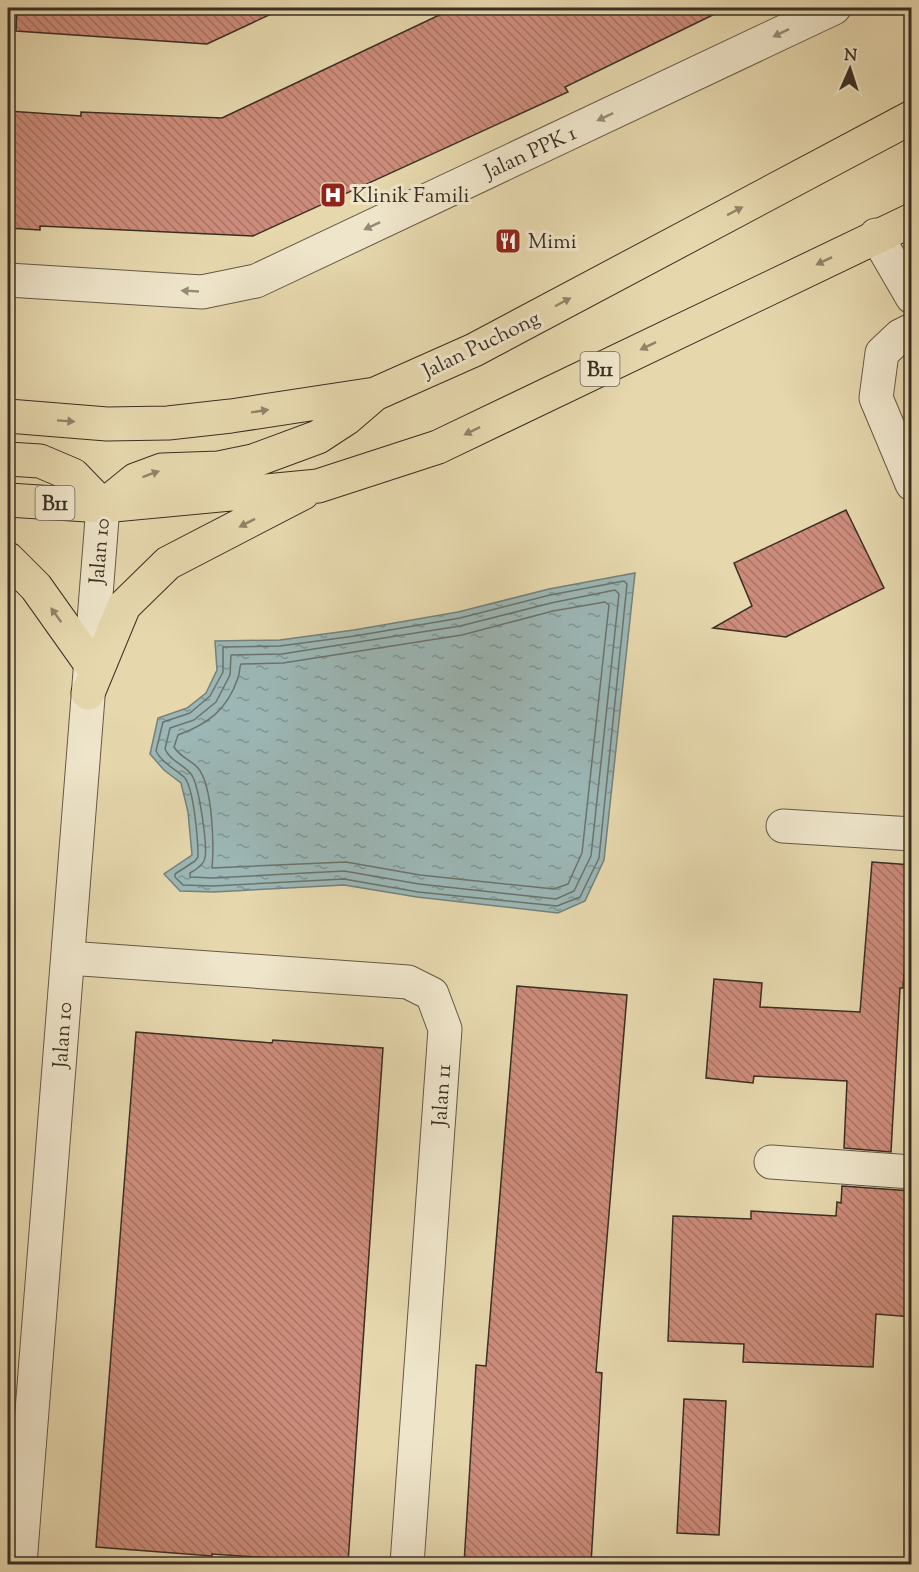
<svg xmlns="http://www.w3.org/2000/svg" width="919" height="1572" viewBox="0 0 919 1572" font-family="'Sorts Mill Goudy',serif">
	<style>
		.water { fill: url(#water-ripples); stroke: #75817b; stroke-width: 1.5 }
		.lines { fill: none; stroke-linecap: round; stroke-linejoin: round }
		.shore { stroke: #6b736c; stroke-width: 1.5 }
		.building { fill: url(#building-back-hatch); stroke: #3a2f23; stroke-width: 1.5 }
		.minor-casing { stroke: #655946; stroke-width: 35 }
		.major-casing { stroke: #3a2f23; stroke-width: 35 }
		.minor { stroke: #efe5ca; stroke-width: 33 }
		.major { stroke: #e6d7ad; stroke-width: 33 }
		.oneway { fill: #948a76 }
		.oneway2 { fill: #908368 }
		.labels { text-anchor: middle; stroke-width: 6; stroke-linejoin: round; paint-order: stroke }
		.shield { fill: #efe5ca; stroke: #706655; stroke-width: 1.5 }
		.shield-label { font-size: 20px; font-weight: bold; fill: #3a2f23 }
		.street-label { font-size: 21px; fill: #3a2f23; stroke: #efe5ca }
		.poi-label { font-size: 21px; fill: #3a2f23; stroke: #efe5ca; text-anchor: start }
	</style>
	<defs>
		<pattern id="water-ripples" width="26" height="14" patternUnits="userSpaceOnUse" patternTransform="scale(1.5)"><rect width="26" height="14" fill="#9cb7b6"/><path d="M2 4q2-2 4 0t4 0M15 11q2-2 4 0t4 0" fill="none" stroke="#809594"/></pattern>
		<pattern id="building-back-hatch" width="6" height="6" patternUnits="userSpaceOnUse" patternTransform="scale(1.5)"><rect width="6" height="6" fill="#cd8c7b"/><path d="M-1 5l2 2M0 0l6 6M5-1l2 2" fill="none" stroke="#a77364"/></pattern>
	</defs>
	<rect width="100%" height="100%" fill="#e6d7ad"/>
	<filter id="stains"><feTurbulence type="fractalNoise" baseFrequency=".00333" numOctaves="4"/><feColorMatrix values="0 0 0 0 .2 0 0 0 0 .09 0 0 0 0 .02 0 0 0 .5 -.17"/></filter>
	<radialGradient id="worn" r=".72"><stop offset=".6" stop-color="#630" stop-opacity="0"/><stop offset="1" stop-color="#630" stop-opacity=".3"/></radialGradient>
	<path class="water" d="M635,573L604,860L585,901L558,913L417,897L344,885L214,892L180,891L164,874L192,855L188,812L181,783L164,770L150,754L158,718L187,708L206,693L217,670L215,641L280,640L354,630L458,612L549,589Z"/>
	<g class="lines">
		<path class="shore" d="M624,581L627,584L599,858L580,897L557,906L418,892L344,879L213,886L183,885L175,877V874L195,861L198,857C198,841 194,787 184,777C174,768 162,763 156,751L163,722L190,713L210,696L223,672V647L280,646L355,636L460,618L550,595Z
			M615,590L619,594L591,856L574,891L556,899L419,884L344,871L213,878L190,877V873C195,870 201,867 204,861C209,851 199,784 191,774C183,764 170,761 165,749L170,728L194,720L216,702L230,675L231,655L282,654L460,626L551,603Z
			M605,602L609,605L582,853L568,884L554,889L420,875L346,862L212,868C214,846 213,786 198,768C191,760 180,757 174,747L178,735C208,724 227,710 238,678C240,673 239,668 241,664L283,663L462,635L553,611Z"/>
	</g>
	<path class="building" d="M17,8H284L207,44L16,31Z
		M454,8H727L565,87L568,92L253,236L40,226V230L8,228V111L81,116V112L222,118Z
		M846,510L884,588L786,637L713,628L752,606L734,563Z
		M872,862L912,865L903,988H900L891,1152L844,1148L847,1081L754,1076L753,1083L706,1078L714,979L762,983L760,1007L860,1012Z
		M517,986L627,995L596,1372L602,1373L591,1564H464L476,1365L486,1366Z
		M136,1032L272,1043L273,1040L383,1048L348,1563L212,1554V1556L96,1547Z
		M842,1186L912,1191V1317L876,1314L873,1367L743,1362L744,1344L668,1341L673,1216L751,1219V1211L836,1216L837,1202L841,1203Z
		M684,1399L726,1401L719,1535L677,1533Z"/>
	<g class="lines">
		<g class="minor-casing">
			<path id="minor" d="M876,235L912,297
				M8,280L202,292L256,281L834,8
				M912,330L900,336L882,353L876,398L912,484
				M783,826L912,834
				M68,958L408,982L432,994L445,1029L407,1564
				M771,1162L912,1172
				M20,1564L103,506"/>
		</g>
		<g class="major-casing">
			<path id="major" d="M8,416L107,424L168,423L231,416L375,394L474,350L912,117
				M8,459L40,461L73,475L103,506
				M8,500L103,506L318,486L438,447L912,220
				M103,506L135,480L162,470L219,468L253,461L318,437L347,418L375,394
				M8,559L36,587L90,663
				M88,693L124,606L168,563L303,493"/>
		</g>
		<use href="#minor" class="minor"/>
		<use href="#major" class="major"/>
	</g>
	<defs><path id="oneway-solid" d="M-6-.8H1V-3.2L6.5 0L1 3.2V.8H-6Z" transform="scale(1.5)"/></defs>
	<g class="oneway">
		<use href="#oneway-solid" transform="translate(781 33) rotate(154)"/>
		<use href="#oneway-solid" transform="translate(605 117) rotate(155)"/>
		<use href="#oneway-solid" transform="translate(372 226) rotate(155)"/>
		<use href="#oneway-solid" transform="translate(190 291) rotate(-177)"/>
	</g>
	<g class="oneway2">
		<use href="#oneway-solid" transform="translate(735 211) rotate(-28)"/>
		<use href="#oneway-solid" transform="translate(824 261) rotate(154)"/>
		<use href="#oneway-solid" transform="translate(563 302) rotate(-28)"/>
		<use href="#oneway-solid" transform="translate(648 346) rotate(154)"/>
		<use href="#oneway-solid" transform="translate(260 411) rotate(-9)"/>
		<use href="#oneway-solid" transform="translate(66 421) rotate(4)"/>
		<use href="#oneway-solid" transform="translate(472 431) rotate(154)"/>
		<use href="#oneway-solid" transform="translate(151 474) rotate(-20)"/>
		<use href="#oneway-solid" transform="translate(247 523) rotate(153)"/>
		<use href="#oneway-solid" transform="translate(56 615) rotate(-126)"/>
	</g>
	<defs>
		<g id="hospital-square" transform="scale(1.35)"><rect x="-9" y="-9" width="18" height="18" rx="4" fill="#8f2418" stroke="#efe5ca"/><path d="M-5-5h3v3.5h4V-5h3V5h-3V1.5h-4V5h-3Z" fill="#fff"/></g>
		<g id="restaurant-square" transform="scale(1.35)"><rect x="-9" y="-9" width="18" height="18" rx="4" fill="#8f2418" stroke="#efe5ca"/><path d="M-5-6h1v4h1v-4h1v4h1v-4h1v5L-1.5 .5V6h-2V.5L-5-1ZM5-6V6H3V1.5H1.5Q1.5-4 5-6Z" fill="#fff"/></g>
	</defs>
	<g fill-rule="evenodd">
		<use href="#hospital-square" x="333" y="195"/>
		<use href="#restaurant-square" x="508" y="241"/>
	</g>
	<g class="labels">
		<g class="shield">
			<rect x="580.5" y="352" width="39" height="34" rx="4.5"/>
			<rect x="35.5" y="486" width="39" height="34" rx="4.5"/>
		</g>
		<g class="shield-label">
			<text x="600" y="376">B11</text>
			<text x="55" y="510">B11</text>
		</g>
		<g class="street-label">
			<text transform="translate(530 152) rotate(-25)" y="7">Jalan PPK 1</text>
			<text transform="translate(481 344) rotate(-26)" y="7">Jalan Puchong</text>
			<text transform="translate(99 551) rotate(-85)" y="7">Jalan 10</text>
			<text transform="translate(62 1035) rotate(-86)" y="7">Jalan 10</text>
			<text transform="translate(441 1095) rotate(-86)" y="7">Jalan 11</text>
		</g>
		<g class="poi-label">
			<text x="352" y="202">Klinik Famili</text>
			<text x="528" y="248">Mimi</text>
		</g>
	</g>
	<rect width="919" height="1572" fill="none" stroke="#e6d7ad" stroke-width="30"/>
	<rect x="9" y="9" width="901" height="1554" fill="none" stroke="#3a2f23" stroke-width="3"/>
	<rect x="15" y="15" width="889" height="1542" fill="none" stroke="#3a2f23" stroke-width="1.5"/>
	<g transform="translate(850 69) rotate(3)" stroke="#efe5ca" stroke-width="4.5" paint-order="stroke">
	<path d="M0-4.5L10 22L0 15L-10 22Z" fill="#3a2f23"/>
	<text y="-9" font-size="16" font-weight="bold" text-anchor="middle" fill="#3a2f23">N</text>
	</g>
	<rect width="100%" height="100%" filter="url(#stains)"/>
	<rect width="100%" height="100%" fill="url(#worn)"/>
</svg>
